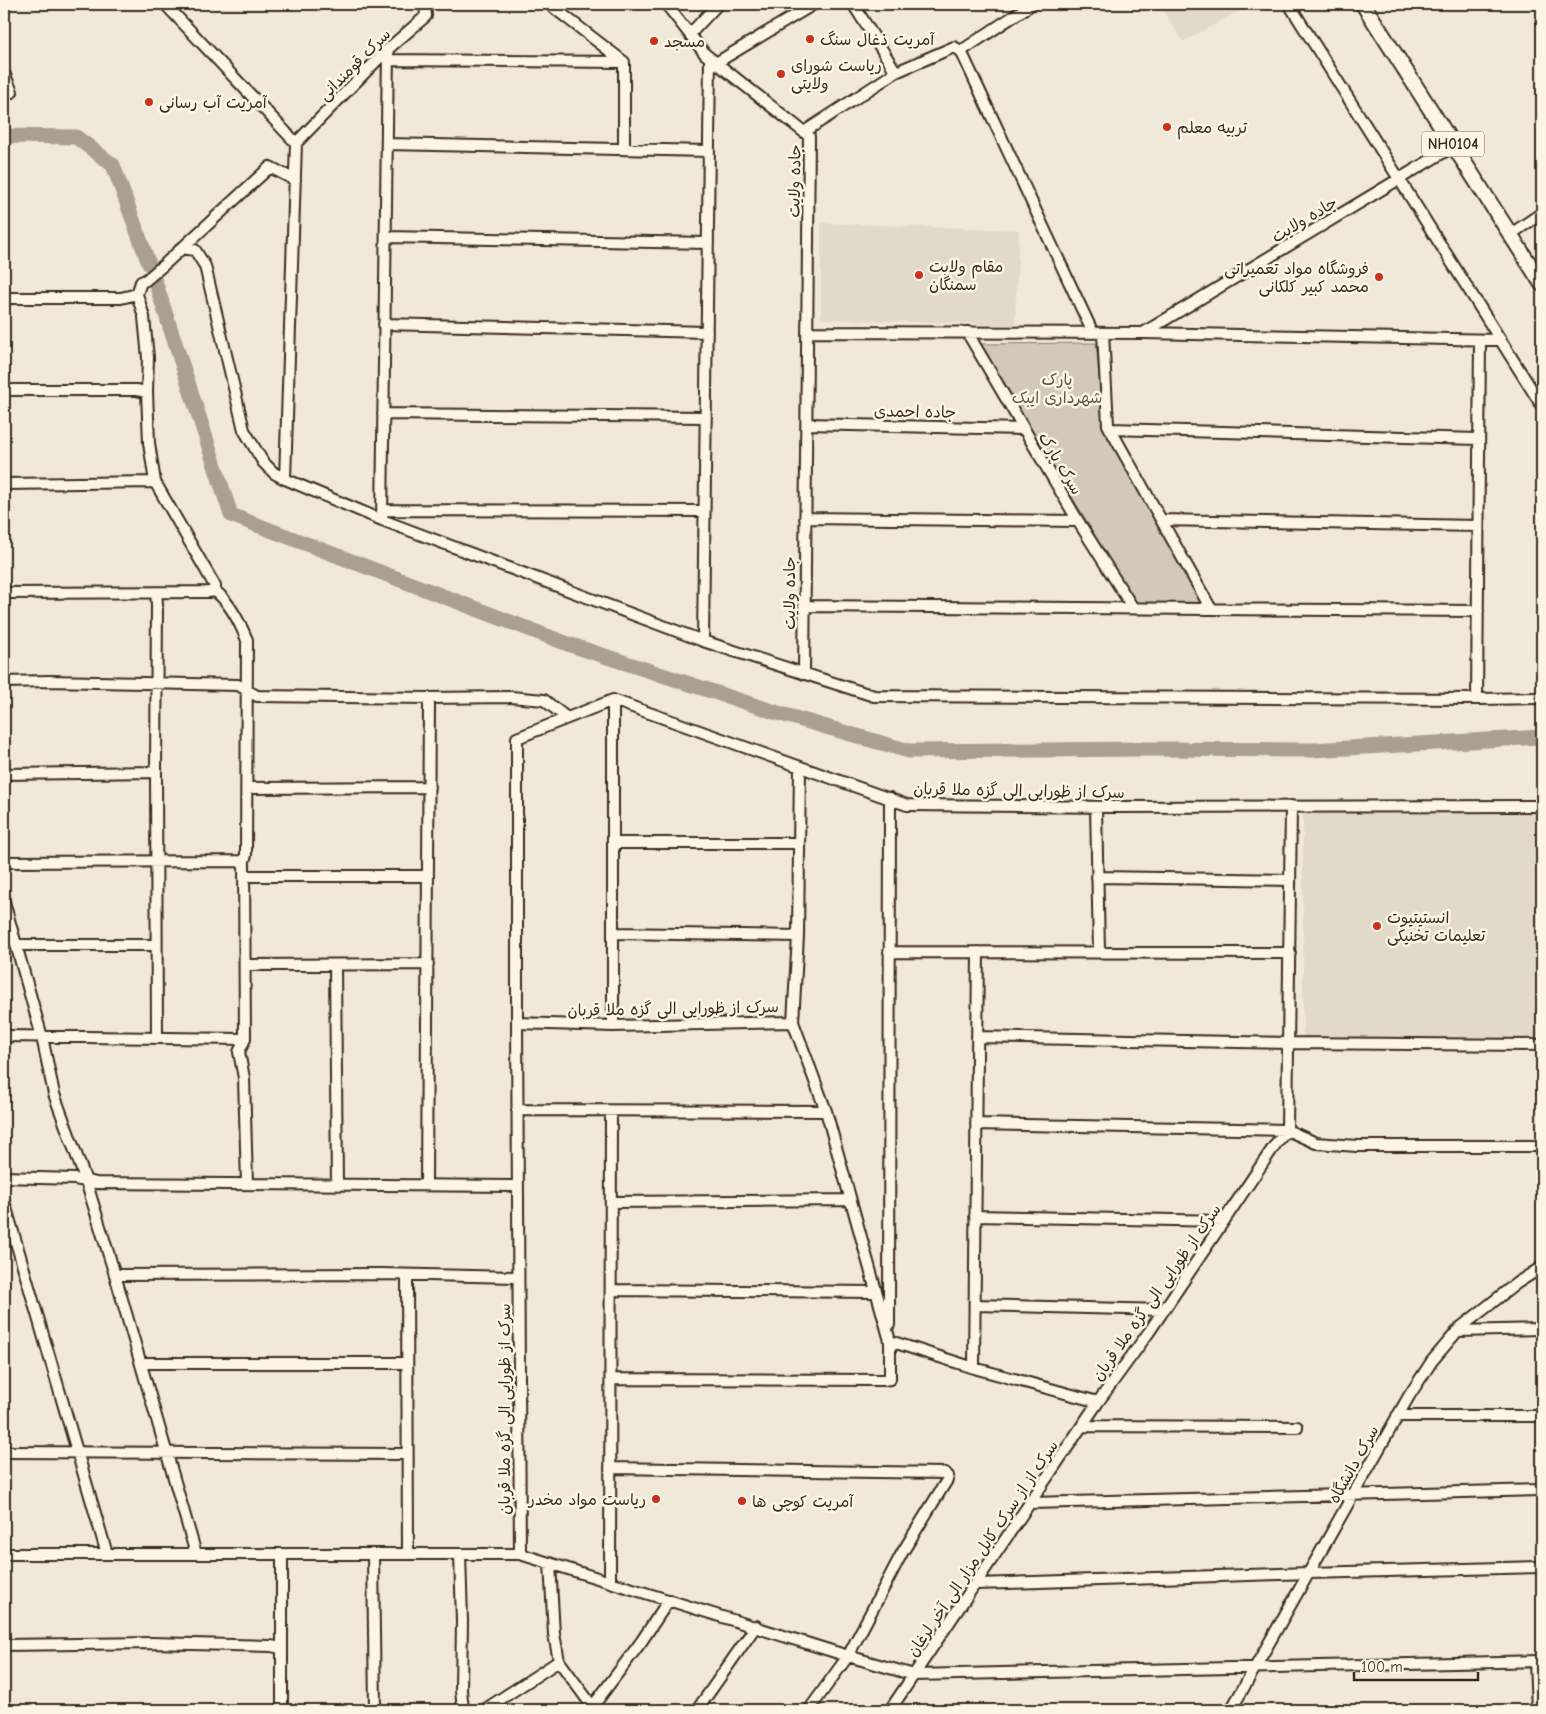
<svg xmlns="http://www.w3.org/2000/svg" width="1546" height="1714" viewBox="0 0 1546 1714" font-family="'Comic Neue','Playpen Sans Arabic',sans-serif">
	<style>
		.built { fill: #e1d9c9 }
		.green { fill: #d2c9ba; stroke: #867a6c }
		.lines { fill: none; stroke-linecap: round; stroke-linejoin: round }
		.river { stroke: #aaa091; stroke-width: 15 }
		.minor-casing { stroke: #3b2a1e; stroke-width: 14 }
		.highway-casing { stroke: #3b2a1e; stroke-width: 18 }
		.minor { stroke: #fcf5e5; stroke-width: 10 }
		.highway { stroke: #fcf5e5; stroke-width: 14 }
		.poi-dot { fill: #c8321e; stroke: #fcf5e5; stroke-width: 2 }
		.labels { text-anchor: middle; stroke-width: 5; stroke-linejoin: round; paint-order: stroke }
		.shield { fill: #fcf5e5; stroke: #75675a; stroke-width: 1 }
		.shield-label { font-size: 15px; font-weight: bold; fill: #3b2a1e }
		.poi-label { font-size: 16px; fill: #3b2a1e; stroke: #fcf5e5; text-anchor: start }
		.street-label { font-size: 16px; fill: #3b2a1e; stroke: #fcf5e5 }
		.park-label { font-size: 16px; fill: #615245; stroke: #fcf5e5 }
	</style>
	<rect width="100%" height="100%" fill="#f0e9d9"/>
	<filter id="ink" filterUnits="userSpaceOnUse"><feTurbulence type="fractalNoise" baseFrequency=".02" numOctaves="2"/><feDisplacementMap in="SourceGraphic" scale="10" xChannelSelector="R" yChannelSelector="G"/><feConvolveMatrix kernelMatrix="1 2 1 2 8 2 1 2 1" color-interpolation-filters="sRGB"/></filter>
	<g filter="url(#ink)">
		<path class="built" d="M1159,4H1251L1183,42Z
			M821,223L1019,230L1015,325L821,319Z
			M1542,813V1038L1303,1039V814Z"/>
		<path class="green" d="M1096,343L1103,424L1204,604L1137,606L981,344Z"/>
		<g class="lines">
			<path class="river" d="M4,136L76,137L113,165L149,264
				M155,281L231,515L568,644L778,713L909,751L1150,749L1312,750L1542,737"/>
			<g class="minor-casing">
				<path id="minor" d="M165,4L296,143L285,479L382,520L703,641L874,696L1477,699L1542,698
					M549,4L624,62V148
					M666,4L705,54L809,136L804,674
					M853,4L896,72
					M1032,4L961,51L1093,333
					M1289,4L1542,406
					M690,34L718,4
					M389,60L624,62
					M716,63L814,4
					M4,73L12,92
					M804,132L896,72L954,47L961,51
					M296,143L388,49L426,16L425,4
					M387,144L709,151
					M1511,234L1542,213
					M386,237L708,243
					M181,248L195,250L205,266L244,430L263,462L274,473L285,479
					M4,298H121L137,294
					M384,324L707,332
					M807,332L1143,333L1454,146
					M967,332L1078,521L1133,608
					M1103,333L1108,425L1211,609
					M1144,333L1501,340
					M4,390H136L147,392
					M383,414L706,417
					M807,424L1023,429
					M1110,429L1479,439
					M4,484L155,482
					M382,510L704,511
					M805,518L1078,521
					M382,520L388,49
					M1161,520L1478,526
					M215,591V586L155,482L149,443L147,392L148,358L144,317L137,294L141,282L146,280L166,263L270,167L295,180
					M4,593L208,592L215,591C230,602 240,623 247,640L246,855L244,861L245,1039L239,1052L244,1078L247,1184
					M156,593L157,604L156,772L157,1038
					M804,606L1478,611
					M703,641L710,58
					M4,682L49,681L238,685L257,696L428,698L511,697L544,700L567,718
					M1477,699L1480,340
					M613,700V1026
					M4,774L156,772
					M247,788L429,787
					M1096,807L1099,952
					M613,843H799
					M4,862L244,861
					M244,876H427
					M1097,877L1290,880
					M4,902L42,1037L54,1094L86,1181L115,1275L196,1554
					M614,933L798,936
					M16,945H156
					M889,952L1290,953
					M245,965L428,964
					M335,965L337,1184
					M793,1022L798,936L800,767
					M517,1023L613,1026L793,1022L826,1111L890,1341L974,1368L1098,1402
					M4,1036L245,1039
					M977,1037L1289,1043L1542,1045
					M517,1110L826,1111
					M976,1124L1287,1130L1316,1143L1357,1146H1542
					M4,1177L75,1179L96,1183L518,1186
					M426,1185L429,706L428,698
					M4,1201L107,1554
					M611,1202L850,1200
					M975,1216L1224,1221
					M115,1275L381,1274L518,1277
					M407,1275L408,1554
					M611,1290L876,1292
					M975,1305L1164,1310
					M889,1325L890,798
					M1458,1331L1542,1329
					M142,1363H407
					M974,1368L978,952
					M611,1379L883,1380L890,1379V1341
					M1397,1416H1542
					M1082,1426L1297,1427
					M4,1452L407,1454
					M610,1468L945,1473L948,1476L947,1480L902,1553L848,1656L809,1710
					M1030,1503L1542,1490
					M4,1554H520L848,1656L914,1675L1542,1661
					M282,1554V1710
					M373,1554L375,1710
					M460,1554L462,1621L461,1690L463,1710
					M520,1554L517,1023V738L613,700L907,805L1117,807L1542,806
					M550,1563L554,1634L559,1661L595,1710
					M610,1582L611,1111
					M976,1584L1309,1573L1542,1567
					M4,1645L152,1643L271,1646L281,1648
					M1535,1661L1537,1710
					M593,1706L641,1642L669,1600
					M484,1710L559,1661
					M697,1710L756,1626
					M890,1710L1098,1402L1149,1332L1277,1142L1287,1130L1291,806
					M1231,1710L1409,1396L1432,1361L1460,1328L1517,1283L1542,1267"/>
			</g>
			<g class="highway-casing">
				<path id="highway" d="M1363,4L1542,284"/>
			</g>
			<use href="#minor" class="minor"/>
			<use href="#highway" class="highway"/>
		</g>
	</g>
	<g class="poi-dot">
		<circle cx="810" cy="39" r="5"/>
		<circle cx="654" cy="41" r="5"/>
		<circle cx="781" cy="74" r="5"/>
		<circle cx="149" cy="102" r="5"/>
		<circle cx="1167" cy="127" r="5"/>
		<circle cx="919" cy="275" r="5"/>
		<circle cx="1379" cy="277" r="5"/>
		<circle cx="1377" cy="926" r="5"/>
		<circle cx="656" cy="1499" r="5"/>
		<circle cx="742" cy="1501" r="5"/>
	</g>
	<g class="labels">
		<rect class="shield" x="1422" y="131.5" width="62" height="25" rx="4"/>
		<g class="shield-label">
			<text x="1453" y="149">NH0104</text>
		</g>
		<g class="poi-label">
			<text x="820" y="45">آمریت ذغال سنگ</text>
			<text x="664" y="47">مسجد</text>
			<text x="791" y="71">ریاست شورای<tspan x="791" dy="18">ولایتی</tspan></text>
			<text x="159" y="108">آمریت آب رسانی</text>
			<text x="1177" y="133">تربیه معلم</text>
			<text x="929" y="272">مقام ولایت<tspan x="929" dy="18">سمنگان</tspan></text>
			<text x="1369" y="274" text-anchor="end">فروشگاه مواد تعمیراتی<tspan x="1369" dy="18">محمد کبیر کلکانی</tspan></text>
			<text x="1387" y="923">انستیتیوت<tspan x="1387" dy="18">تعلیمات تخنیکی</tspan></text>
			<text x="646" y="1505" text-anchor="end">ریاست مواد مخدر</text>
			<text x="752" y="1507">آمریت کوچی ها</text>
		</g>
		<g class="street-label">
			<text transform="translate(354 64) rotate(-45)" y="6">سرک قومندانی</text>
			<text transform="translate(794 181) rotate(-89)" y="6">جاده ولایت</text>
			<text transform="translate(1304 219) rotate(-31)" y="6">جاده ولایت</text>
			<text transform="translate(915 411) rotate(1)" y="6">جاده احمدی</text>
			<text transform="translate(1061 463) rotate(59)" y="6">سرک پارک</text>
			<text transform="translate(789 593) rotate(-90)" y="6">جاده ولایت</text>
			<text transform="translate(1019 790) rotate(1)" y="6">سرک از ظورایی الی گزه ملا قربان</text>
			<text transform="translate(673 1008) rotate(-1)" y="6">سرک از ظورایی الی گزه ملا قربان</text>
			<text transform="translate(1156 1292) rotate(-55)" y="6">سرک از ظورایی الی گزه ملا قربان</text>
			<text transform="translate(504 1409) rotate(-90)" y="6">سرک از ظورایی الی گزه ملا قربان</text>
			<text transform="translate(1353 1464) rotate(-61)" y="6">سرک دانشگاه</text>
			<text transform="translate(982 1548) rotate(-56)" y="6">سرک از از سرک کابل مزار الی آخر لرغان</text>
		</g>
		<g class="park-label">
			<text x="1057" y="385">پارک<tspan x="1057" dy="18">شهرداری ایبک</tspan></text>
		</g>
	</g>
	<rect width="1546" height="1714" fill="none" stroke="#fcf5e5" stroke-width="20"/>
	<rect x="10" y="10" width="1526" height="1694" fill="none" stroke="#3b2a1e" stroke-width="2" filter="url(#ink)"/>
	<path d="M1354 1672v8h124v-8" fill="none" stroke="#3b2a1e" stroke-width="2.5"/>
	<text x="1361" y="1672" font-size="15" fill="#3b2a1e" stroke="#fcf5e5" stroke-width="4" paint-order="stroke">100 m</text>
</svg>
